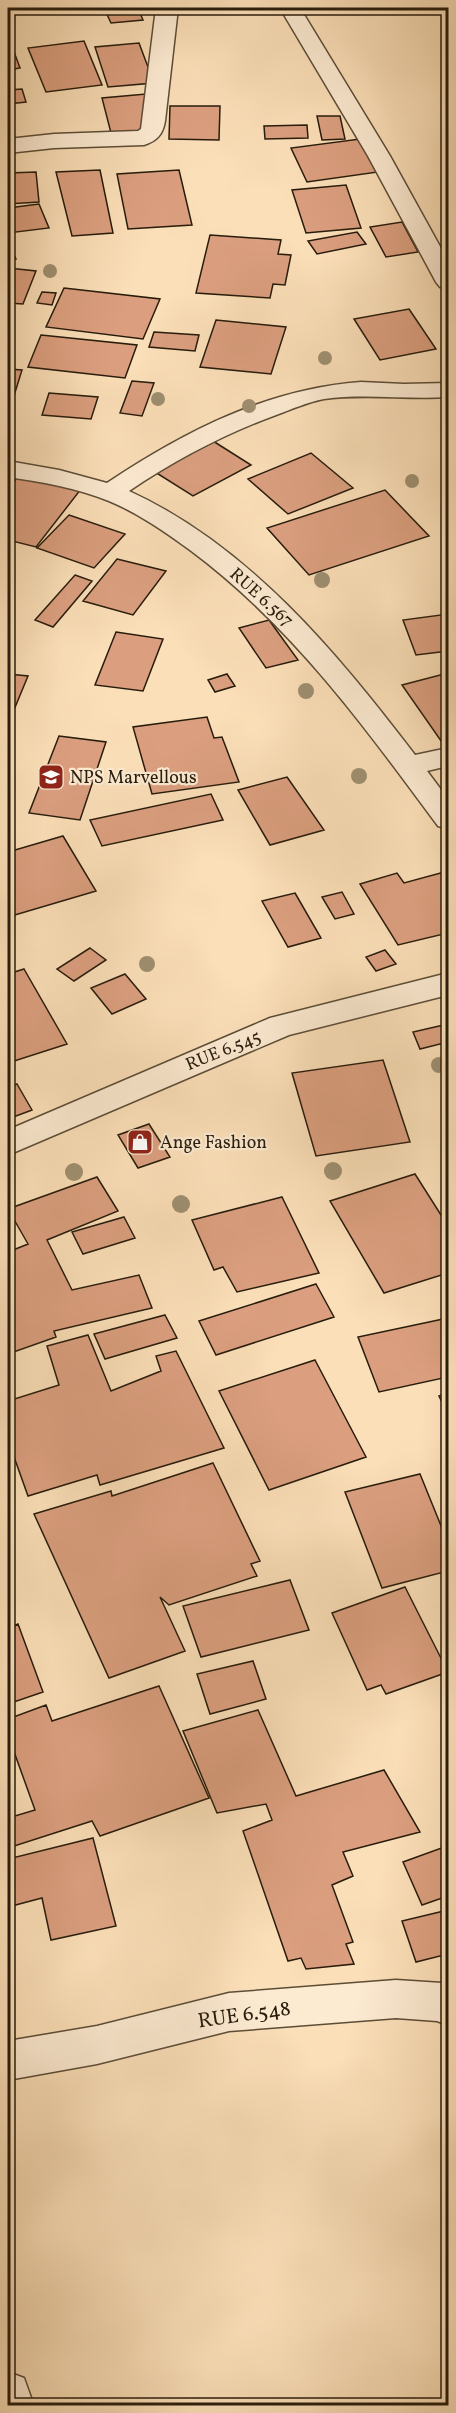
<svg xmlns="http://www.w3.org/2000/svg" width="456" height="2413" viewBox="0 0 456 2413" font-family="Vollkorn,serif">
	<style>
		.building { fill: #db9f7f; stroke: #271c0c; stroke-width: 1.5 }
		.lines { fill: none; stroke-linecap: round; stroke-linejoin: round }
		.minor-casing { stroke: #5c4d37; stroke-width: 3 }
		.tertiary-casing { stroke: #5c4d37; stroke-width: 3 }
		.minor { fill: #fcead1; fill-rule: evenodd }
		.tertiary { fill: #fcead1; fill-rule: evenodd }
		.tree { fill: #9e8f70 }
		.labels { text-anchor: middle; stroke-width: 4.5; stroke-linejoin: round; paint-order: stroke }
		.street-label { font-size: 18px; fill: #271c0c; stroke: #fcead1 }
		.poi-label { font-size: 18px; fill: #271c0c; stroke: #fcead1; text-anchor: start }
		.near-street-label { font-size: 21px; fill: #271c0c; stroke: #fcead1 }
	</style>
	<rect width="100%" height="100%" fill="#fbdfb8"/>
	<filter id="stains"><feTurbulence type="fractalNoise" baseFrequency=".00333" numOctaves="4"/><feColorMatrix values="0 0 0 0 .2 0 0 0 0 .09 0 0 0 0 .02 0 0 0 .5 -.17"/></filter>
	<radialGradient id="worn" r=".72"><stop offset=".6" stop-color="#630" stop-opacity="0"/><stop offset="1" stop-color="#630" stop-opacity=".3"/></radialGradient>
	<path class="building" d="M104,8H138L143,20L111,23Z
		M10,41L20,68L8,70V42Z
		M84,41L102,85L46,92L28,48Z
		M139,43L154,83L108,87L95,47Z
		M22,89L26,102L8,104V90Z
		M146,94L157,129L111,133L102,98Z
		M170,106H220L219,140L169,139Z
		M317,116H340L345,139L322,140Z
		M307,125L308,138L265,139L264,126Z
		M360,139L378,172L307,182L291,148Z
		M100,170L113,233L72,236L56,172Z
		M179,170L192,225L128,229L117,174Z
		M36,172L39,202L8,204V173Z
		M346,185L361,228L306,233L292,190Z
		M39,204L49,228L8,233V208Z
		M402,222L418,252L386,257L370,227Z
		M357,232L366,244L317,254L308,241Z
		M210,235L281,240L278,254L291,255L285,285L273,284L270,298L196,293Z
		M8,245H10L16,259L8,261Z
		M8,268L36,271L23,304L8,303Z
		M64,288L160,299L143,339L46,327Z
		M42,292L56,293L52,305L37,303Z
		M409,309L436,349L380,360L354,319Z
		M216,320L286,327L271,374L200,367Z
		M154,332L199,335L195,351L149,347Z
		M41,335L137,345L125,378L28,367Z
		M8,369L22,370L8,415Z
		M132,381L154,383L142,416L120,413Z
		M49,393L98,397L91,419L42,415Z
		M213,441L251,465L193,496L155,472Z
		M311,453L353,488L288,514L248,479Z
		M21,473L81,489L36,547L8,540V489Z
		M385,490L429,536L309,575L267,528Z
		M69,515L125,534L94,568L37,548Z
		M117,559L166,571L133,615L83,601Z
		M75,575L92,581L53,627L35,620Z
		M448,614V651L416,655L403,620Z
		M269,620L298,660L266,668L239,628Z
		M116,632L163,639L143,691L95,685Z
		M448,673V748H446L402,685Z
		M8,674L28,676L11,717L8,716Z
		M227,674L235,686L215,692L208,680Z
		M207,717L214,738L222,737L239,782L152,794L133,727Z
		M59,736L106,742L80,820L29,813Z
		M287,777L324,830L270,845L238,790Z
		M211,794L223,820L102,846L90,820Z
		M63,836L96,891L8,917V852Z
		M448,871V933L398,945L360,884L397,873L404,883Z
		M342,892L354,914L335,919L322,897Z
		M295,893L321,938L288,947L262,901Z
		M90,948L106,960L74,981L57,969Z
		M385,950L396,964L376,971L366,957Z
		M24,969L67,1044L8,1063V974Z
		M125,974L146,999L112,1014L91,988Z
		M448,1024V1042L420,1049L413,1032Z
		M383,1060L410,1142L316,1156L292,1073Z
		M17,1084L32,1110L8,1119V1087Z
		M149,1124L170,1157L138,1168L118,1135Z
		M415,1174L448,1226V1273L384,1293L330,1201Z
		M97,1177L118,1211L47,1240L72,1290L139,1275L152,1308L54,1331L56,1337L8,1354V1252L28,1244L8,1209Z
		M282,1197L319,1273L237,1292L223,1267L214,1270L192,1220Z
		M124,1217L135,1238L83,1254L72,1232Z
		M316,1284L334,1317L216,1355L199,1321Z
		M165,1315L177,1338L105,1359L94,1334Z
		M448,1318V1377L379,1392L358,1337Z
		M88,1335L111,1391L161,1371L156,1356L176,1351L224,1448L100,1485L97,1475L28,1496L8,1440V1401L59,1385L47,1346Z
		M315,1360L366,1457L269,1490L219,1391Z
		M448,1393V1415L439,1396Z
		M213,1463L260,1561L251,1564L257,1576L169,1605L160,1597L185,1651L109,1678L34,1514L111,1491L112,1496Z
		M420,1474L448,1543V1571L382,1588L345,1492Z
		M290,1580L309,1630L201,1657L183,1606Z
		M405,1587L448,1672L386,1694L381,1685L367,1690L332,1613Z
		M18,1624L43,1692L8,1704V1628Z
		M253,1661L266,1699L210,1714L197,1674Z
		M159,1686L209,1798L100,1836L92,1821L8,1848V1818L35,1810L8,1735V1719L46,1705L52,1721Z
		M258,1710L296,1796L384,1770L420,1832L343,1852L353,1876L332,1885L353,1942L346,1944L354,1964L306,1969L301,1958L288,1961L243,1831L272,1820L266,1804L217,1813L183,1731Z
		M93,1838L116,1926L51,1940L42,1898L8,1907V1859Z
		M447,1846L448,1896L422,1905L403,1862Z
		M448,1910V1954L416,1962L402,1921Z"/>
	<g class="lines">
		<g class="minor-casing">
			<path id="minor" d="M156,8H178L165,121C163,134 157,141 144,145L54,148L8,153V139L54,134L138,131L141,129Z
				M280,8H300L390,156L448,261V289L440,287L436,282L368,156Z
				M361,382L404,384L448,383V397C407,400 365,393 324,399C308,402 292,409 276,415C224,434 175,460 129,491C249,546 337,653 415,755L448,748V766L427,771L448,799V829L438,826C364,726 291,625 190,550C165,532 138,513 109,501C77,488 42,482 8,477V461L59,470L107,483C185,431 267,389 361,382Z
				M396,1980L442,1983L448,1985V2025L437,2021L396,2018L229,2031L97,2064L8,2080V2041L97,2026L229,1993Z
				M8,2372L24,2378L34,2406H8Z"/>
		</g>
		<g class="tertiary-casing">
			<path id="tertiary" d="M448,973V995L289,1035L8,1155V1130L270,1018Z"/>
		</g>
		<use href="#minor" class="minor"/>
		<use href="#tertiary" class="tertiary"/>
	</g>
	<g class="tree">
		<circle cx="50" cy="271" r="7"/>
		<circle cx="325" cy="358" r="7"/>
		<circle cx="158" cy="399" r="7"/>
		<circle cx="249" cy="406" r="7"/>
		<circle cx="412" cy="481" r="7"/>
		<circle cx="322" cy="580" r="8"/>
		<circle cx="306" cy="691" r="8"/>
		<circle cx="359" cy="776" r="8"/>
		<circle cx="147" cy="964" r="8"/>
		<circle cx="439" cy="1065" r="8"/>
		<circle cx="333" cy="1171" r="9"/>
		<circle cx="74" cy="1172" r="9"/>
		<circle cx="181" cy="1204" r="9"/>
	</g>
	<defs>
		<g id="school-square" transform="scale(1.35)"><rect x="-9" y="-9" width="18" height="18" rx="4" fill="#8f2418" stroke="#fcead1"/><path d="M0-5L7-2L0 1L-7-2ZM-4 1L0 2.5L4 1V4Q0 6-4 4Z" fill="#fff"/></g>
		<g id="shop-square" transform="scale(1.35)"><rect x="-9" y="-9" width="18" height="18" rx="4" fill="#8f2418" stroke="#fcead1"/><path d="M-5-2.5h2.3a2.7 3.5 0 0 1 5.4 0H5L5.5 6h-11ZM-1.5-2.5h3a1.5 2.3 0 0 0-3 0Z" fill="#fff"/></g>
	</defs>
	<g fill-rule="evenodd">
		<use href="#school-square" x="51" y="777"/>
		<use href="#shop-square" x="140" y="1142"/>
	</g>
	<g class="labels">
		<g class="street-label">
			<text transform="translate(262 597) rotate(42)" y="6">RUE 6.567</text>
			<text transform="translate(223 1050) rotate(-22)" y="6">RUE 6.545</text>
		</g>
		<g class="poi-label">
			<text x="70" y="783">NPS Marvellous</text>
			<text x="160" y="1148">Ange Fashion</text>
		</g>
		<g class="near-street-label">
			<text transform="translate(244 2014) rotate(-8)" y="7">RUE 6.548</text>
		</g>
	</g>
	<rect width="456" height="2413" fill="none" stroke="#fbdfb8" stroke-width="30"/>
	<rect x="9" y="9" width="438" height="2395" fill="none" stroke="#271c0c" stroke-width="3"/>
	<rect x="15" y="15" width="426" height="2383" fill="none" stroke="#271c0c" stroke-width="1.5"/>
	<rect width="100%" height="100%" filter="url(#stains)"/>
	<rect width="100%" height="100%" fill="url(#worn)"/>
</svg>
